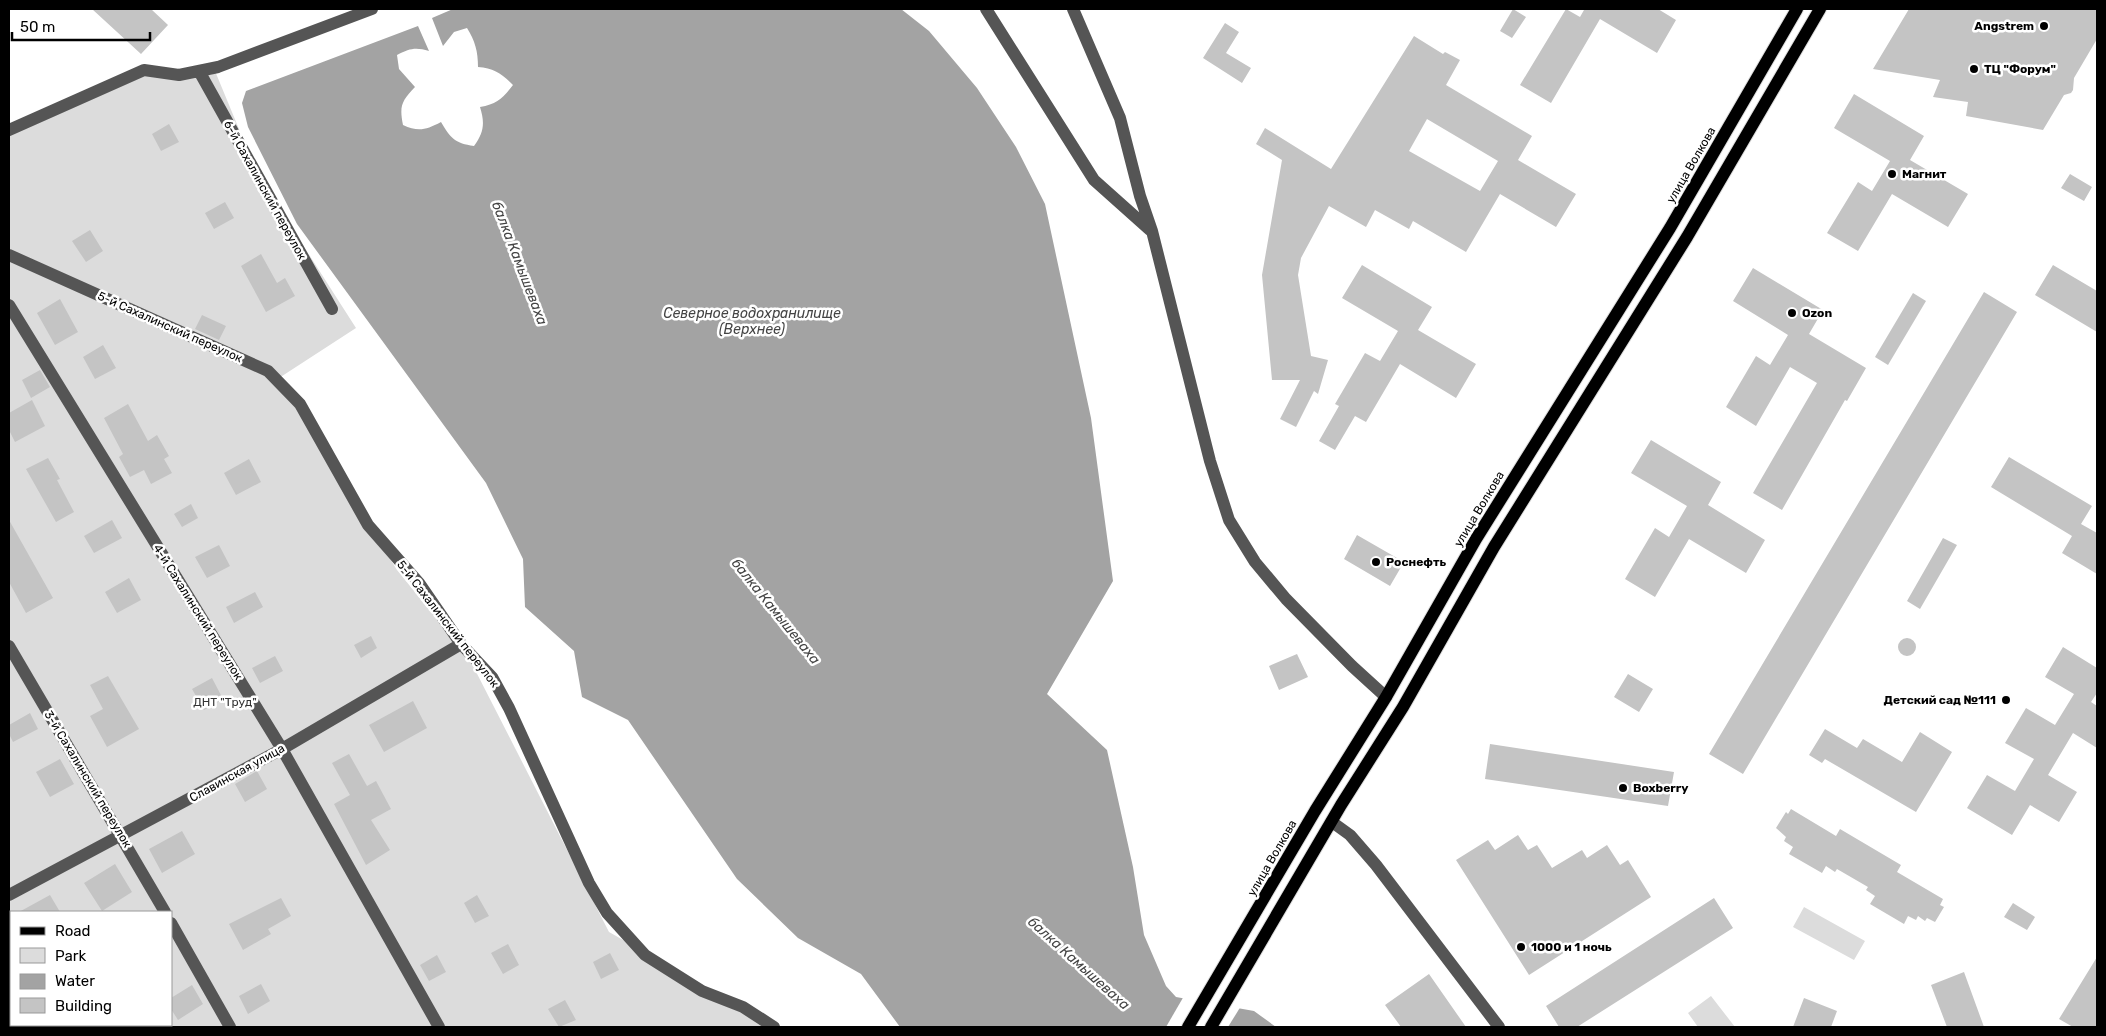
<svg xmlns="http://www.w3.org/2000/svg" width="2106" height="1036" viewBox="0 0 2106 1036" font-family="Rubik,sans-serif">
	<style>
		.green { fill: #dcdcdc }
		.water { fill: #a3a3a3 }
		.pier { fill: #fff }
		.building { fill: #c4c4c4; fill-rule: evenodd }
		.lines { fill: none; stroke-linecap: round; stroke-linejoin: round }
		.major-casing { stroke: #dbdbdb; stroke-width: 14 }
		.minor { stroke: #555; stroke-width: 12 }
		.major { stroke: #000; stroke-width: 12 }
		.poi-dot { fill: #000; stroke: #fff; stroke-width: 2 }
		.labels { text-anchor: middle; stroke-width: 5; stroke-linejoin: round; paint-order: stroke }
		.poi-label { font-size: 12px; font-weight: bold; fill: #000; stroke: #fff; text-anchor: start }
		.street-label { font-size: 12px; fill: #000; stroke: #fff }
		.park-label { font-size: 12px; fill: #333; stroke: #fff }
		.water-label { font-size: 14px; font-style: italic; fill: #444; stroke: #fff }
	</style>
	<rect width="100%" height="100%" fill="#fff"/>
	<path class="green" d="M215,71L258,175L356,328L279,378L397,570L470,660L609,932L778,1027H21L19,1025H171V912H11V1011L9,1006V126L123,74Z
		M1804,907L1865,941L1854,960L1793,927Z
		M1711,996L1735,1027H1698L1688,1013Z"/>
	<path class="water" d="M453,9H901L929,31L977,88L1016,147L1045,204L1091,418L1113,581L1047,694L1107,750L1133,867L1144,935L1166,986L1176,997L1254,1011L1276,1027H900L861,974L798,938L737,879L628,720L582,697L574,651L525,607L523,559L486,483L297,224L248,127L242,103L246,91L418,26L429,51C416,47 410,48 397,55L399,69L415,87C402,101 399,105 403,125C418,132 426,130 441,122C451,139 455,143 474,146C484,132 485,123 480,107C497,104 502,99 513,85C502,74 494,68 478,67C478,51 475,41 467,28L454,32L443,46L432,18Z"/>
	<path class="pier" d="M1184,996L1241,1006L1228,1027H1166Z"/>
	<path class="building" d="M92,9H151L168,25L141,54Z
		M1513,9L1526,17L1512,38L1500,31Z
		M1566,9L1580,17L1584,10L1582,9H1658L1676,20L1657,53L1600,19L1551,103L1520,85Z
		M1909,9H2097V39L2074,78L2073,90L2071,93L2064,95L2043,130L1966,116L1968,102L1933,97L1940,80L1873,69Z
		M1225,23L1239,32L1226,53L1251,68L1242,83L1203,58Z
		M1414,36L1443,54L1445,52L1460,60L1446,85L1532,136L1518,160L1576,194L1556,227L1500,194L1466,252L1413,221L1409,229L1375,210L1366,227L1329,206L1301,258L1298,275L1311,356L1328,360L1318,394L1314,391L1296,427L1280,419L1300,380H1272L1262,275L1282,160L1256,144L1265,128L1331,169ZM1427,119L1498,161L1480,191L1409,151Z
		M1854,94L1924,136L1910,160L1968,194L1948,227L1892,194L1858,251L1827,233L1858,182L1872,191L1890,161L1834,128Z
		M169,124L179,142L161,151L152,134Z
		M2070,174L2092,187L2084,201L2061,188Z
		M225,202L234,218L214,229L205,213Z
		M90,230L103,251L86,262L72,241Z
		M261,254L277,283L285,278L295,296L266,312L241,266Z
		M1362,265L1432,307L1418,330L1476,364L1456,398L1400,364L1366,422L1355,416L1335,450L1319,441L1339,406L1335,404L1365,353L1380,361L1398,331L1342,298Z
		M2053,265L2097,291V332L2035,295Z
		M1753,268L1823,310L1809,334L1866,368L1847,401L1845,400L1782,510L1753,493L1817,383L1790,367L1756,426L1726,407L1756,356L1770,365L1788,335L1733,301Z
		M1984,292L2017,312L1743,774L1709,754Z
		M1913,293L1926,301L1888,365L1875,357Z
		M60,299L78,332L55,345L37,313Z
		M202,315L226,326L219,340L195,329Z
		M103,345L116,368L95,379L83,357Z
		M40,370L50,387L31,398L22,380Z
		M32,400L45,426L15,442L9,430V413Z
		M128,404L148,441L157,435L169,456L164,459L172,473L151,484L144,470L130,477L119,457L123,454L104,418Z
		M1651,440L1721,482L1708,505L1765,540L1746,573L1689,539L1655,597L1625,579L1655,528L1669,537L1687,506L1631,473Z
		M2009,457L2092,506L2081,524L2097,533V574L2062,553L2072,536L1991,487Z
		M48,458L60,479L57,480L74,512L56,522L26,469Z
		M249,459L261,482L236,495L224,473Z
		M191,504L198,518L182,527L174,514Z
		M9,520L53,598L26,613L9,582Z
		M112,520L122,538L94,553L84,536Z
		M1357,535L1404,562L1390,586L1344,559Z
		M1943,538L1957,545L1920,609L1907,601Z
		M219,545L230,566L207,578L195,557Z
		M129,578L141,600L117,613L105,592Z
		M255,592L263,607L234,623L226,607Z
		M371,636L377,648L361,658L354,645Z
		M1898 647a9 9 0 1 1 18 0a9 9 0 1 1-18 0Z
		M2063,647L2097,668V693L2091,702L2097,706V748L2073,733L2048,775L2077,792L2059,822L2030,805L2012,835L1967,808L1987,775L2015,791L2034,759L2005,743L2026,708L2055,725L2074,694L2045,677Z
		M1297,654L1308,677L1279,690L1269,666Z
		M275,656L283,671L260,683L252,668Z
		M1628,674L1653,689L1639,712L1614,697Z
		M108,676L139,729L107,747L90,716L103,709L90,685Z
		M212,678L223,699L204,710L192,689Z
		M413,701L427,728L384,752L369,725Z
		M30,713L38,729L13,742L9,734V725Z
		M1825,729L1857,748L1863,739L1902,762L1920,732L1952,752L1916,812L1825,759L1822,763L1809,755Z
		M1490,744L1674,772L1668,806L1485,779Z
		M349,754L367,786L376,781L391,809L371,820L390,850L366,865L334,804L350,795L332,763Z
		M60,759L74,784L50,797L36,772Z
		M257,771L267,789L245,802L235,784Z
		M1791,809L1836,836L1840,829L1901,865L1897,872L1943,899L1940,905L1944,907L1935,922L1927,918L1925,921L1918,916L1916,920L1908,916L1904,924L1870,904L1875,896L1866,890L1868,887L1837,869L1835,872L1826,866L1822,873L1789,854L1793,847L1784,841L1786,837L1776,828L1786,812L1788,814Z
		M182,831L195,854L162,873L149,849Z
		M1518,835L1528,850L1537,845L1552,868L1582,850L1587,858L1607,845L1620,865L1628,860L1651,897L1529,975L1456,860L1488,840L1495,850Z
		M115,864L132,892L102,911L84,883Z
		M50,895L60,912H19Z
		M477,895L489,916L475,923L464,903Z
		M281,898L291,916L268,929L271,934L243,950L229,924Z
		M1714,898L1733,928L1577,1027H1559L1546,1006Z
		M2013,903L2035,917L2027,930L2004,917Z
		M508,944L519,965L503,974L491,953Z
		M610,953L619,970L601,979L593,962Z
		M437,955L446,972L429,981L420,965Z
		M2097,957V1027H2073L2059,1019Z
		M1964,972L1984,1027H1947L1931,985Z
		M1429,974L1466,1027H1401L1385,1005Z
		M261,984L270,1001L248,1014L239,996Z
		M192,985L203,1004L178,1020L171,1009V998Z
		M1804,998L1837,1011L1831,1027H1793Z
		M565,1000L576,1020L559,1027L548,1009Z"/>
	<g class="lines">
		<g class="major-casing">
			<path id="major" d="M1188,1027L1315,811L1386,697L1476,539L1670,228L1797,9
				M1211,1027L1341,805L1403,707L1494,547L1687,237L1820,9"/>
		</g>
		<path class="minor" d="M986,9L1094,180L1150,230
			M1073,9L1120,118L1140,196L1152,231L1210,461L1229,520L1255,562L1286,599L1352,666L1386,697
			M199,71L332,309
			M9,130L144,70L179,75L218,67L372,9
			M9,255L268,371L300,404L368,525L419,583L461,644L492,677L509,708L589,883L607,913L645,955L702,991L743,1007L774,1027
			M9,305L282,749L439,1027
			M9,646L165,912
			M1332,822L1350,835L1376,865L1499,1027
			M9,895L282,749L461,644
			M171,923L230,1027
			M9,998L11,1002
			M24,1025L25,1027"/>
		<use href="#major" class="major"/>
	</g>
	<g class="poi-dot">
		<circle cx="2044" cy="26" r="5"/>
		<circle cx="1974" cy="69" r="5"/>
		<circle cx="1892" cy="174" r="5"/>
		<circle cx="1792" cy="313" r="5"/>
		<circle cx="1376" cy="562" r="5"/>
		<circle cx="2006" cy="700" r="5"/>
		<circle cx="1623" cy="788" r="5"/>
		<circle cx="1521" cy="947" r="5"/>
	</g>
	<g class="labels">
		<g class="poi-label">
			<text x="2034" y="30" text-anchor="end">Angstrem</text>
			<text x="1984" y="73">ТЦ "Форум"</text>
			<text x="1902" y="178">Магнит</text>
			<text x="1802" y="317">Ozon</text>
			<text x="1386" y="566">Роснефть</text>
			<text x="1996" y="704" text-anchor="end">Детский сад №111</text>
			<text x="1633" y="792">Boxberry</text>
			<text x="1531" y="951">1000 и 1 ночь</text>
		</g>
		<g class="street-label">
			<text transform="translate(1691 165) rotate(-60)" y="4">улица Волкова</text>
			<text transform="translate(265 190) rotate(61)" y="4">6-й Сахалинский переулок</text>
			<text transform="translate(170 327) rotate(24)" y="4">5-й Сахалинский переулок</text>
			<text transform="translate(1479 509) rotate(-59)" y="4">улица Волкова</text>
			<text transform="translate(198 612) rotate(58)" y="4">4-й Сахалинский переулок</text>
			<text transform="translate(448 624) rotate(52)" y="4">5-й Сахалинский переулок</text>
			<text transform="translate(237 773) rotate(-29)" y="4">Славинская улица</text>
			<text transform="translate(88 779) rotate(59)" y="4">3-й Сахалинский переулок</text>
			<text transform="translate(1272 858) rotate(-60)" y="4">улица Волкова</text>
		</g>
		<g class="park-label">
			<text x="225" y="706">ДНТ "Труд"</text>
		</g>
		<g class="water-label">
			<text transform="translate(520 263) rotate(69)" y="5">балка Камышеваха</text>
			<text x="752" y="318">Северное водохранилище<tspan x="752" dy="16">(Верхнее)</tspan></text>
			<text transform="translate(776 611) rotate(51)" y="5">балка Камышеваха</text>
			<text transform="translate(1079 963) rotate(42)" y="5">балка Камышеваха</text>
		</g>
	</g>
	<rect width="2106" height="1036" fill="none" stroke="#000000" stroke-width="20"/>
	<rect x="10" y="911" width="162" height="115" fill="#ffffff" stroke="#999999"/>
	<rect x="20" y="927" width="25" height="8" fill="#000000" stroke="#999999"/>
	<text x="55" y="936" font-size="15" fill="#000000">Road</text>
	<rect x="20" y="948" width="25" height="15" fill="#dcdcdc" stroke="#999999"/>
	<text x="55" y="961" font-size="15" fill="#000000">Park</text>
	<rect x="20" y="974" width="25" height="15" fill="#a3a3a3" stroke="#999999"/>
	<text x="55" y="986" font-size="15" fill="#000000">Water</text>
	<rect x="20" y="998" width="25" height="15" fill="#c4c4c4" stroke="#999999"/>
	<text x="55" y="1011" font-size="15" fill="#000000">Building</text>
	<path d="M12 32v8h138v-8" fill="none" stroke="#000000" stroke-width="2.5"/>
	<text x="20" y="32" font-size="15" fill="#000000" stroke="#ffffff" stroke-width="4" paint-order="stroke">50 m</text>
</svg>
